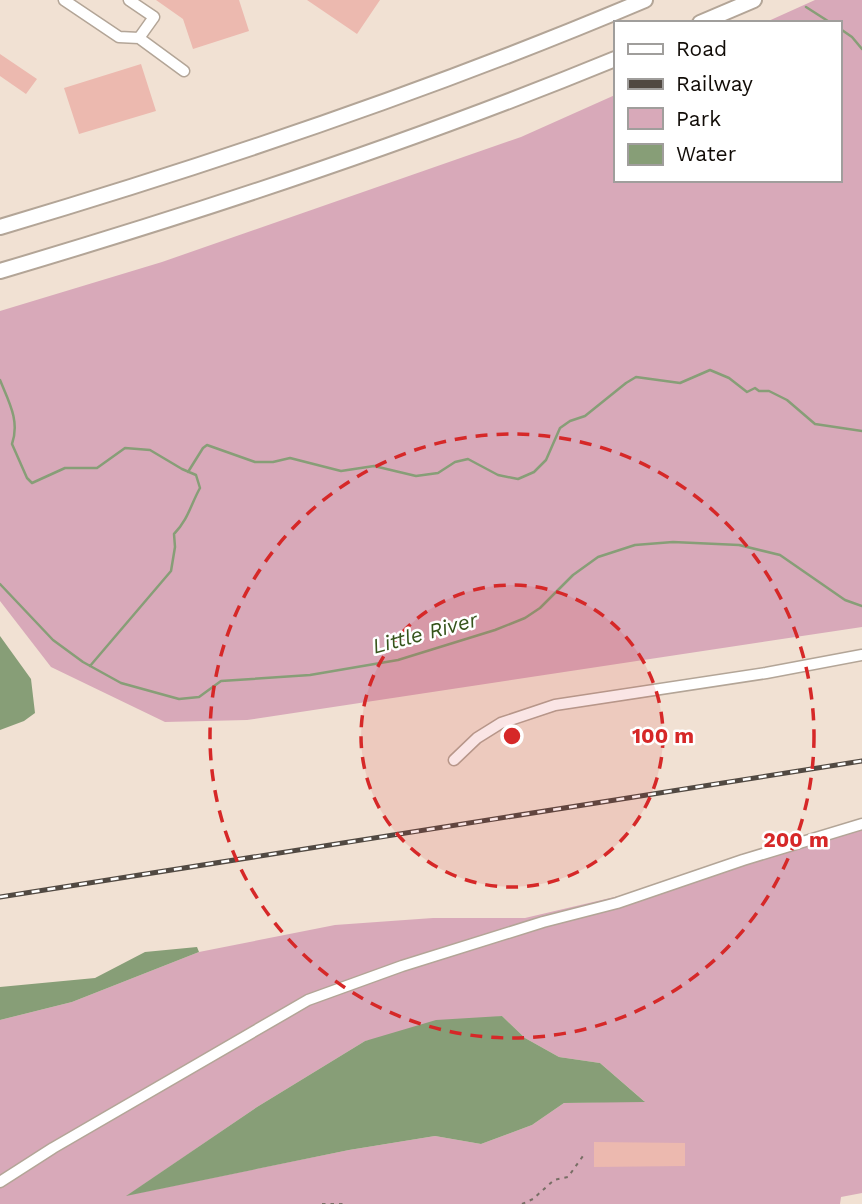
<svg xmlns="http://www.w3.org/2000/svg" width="862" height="1204" viewBox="0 0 862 1204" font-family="'Work Sans',sans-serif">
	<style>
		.green { fill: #d8a9b9; fill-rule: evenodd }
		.water { fill: #879e77 }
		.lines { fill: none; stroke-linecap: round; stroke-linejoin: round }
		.stream { stroke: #879e77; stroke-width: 2.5 }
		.building { fill: #ecb9af }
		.minor-casing { stroke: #b3a597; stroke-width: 13 }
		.highway-casing { stroke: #b3a597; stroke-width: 18 }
		.path { stroke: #786e65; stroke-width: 2; stroke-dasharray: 3.5 5; stroke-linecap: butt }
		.minor { stroke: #fff; stroke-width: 10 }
		.highway { stroke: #fff; stroke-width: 14 }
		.rail-casing { stroke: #514942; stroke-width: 5 }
		.rail { stroke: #fff; stroke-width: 2.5; stroke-dasharray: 8; stroke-linecap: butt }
		.ring { fill: none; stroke: #d62828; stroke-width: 3.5; stroke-dasharray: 12 9 }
		.labels { text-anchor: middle; stroke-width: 5; stroke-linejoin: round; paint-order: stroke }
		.water-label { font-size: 21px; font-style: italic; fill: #36541b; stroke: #fff }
		.centre { fill: #d62828; stroke: #fff; stroke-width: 3.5 }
		.ring-label { font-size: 21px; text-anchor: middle; font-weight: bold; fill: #d62828; stroke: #fff; stroke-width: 5; stroke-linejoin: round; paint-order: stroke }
	</style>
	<rect width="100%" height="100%" fill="#f1e1d3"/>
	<path class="green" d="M815,0H862V627L247,720L165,722L51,667L0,601V311L162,262L521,137L615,95V180H839V23H764Z
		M862,827V1193L841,1197L840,1204H0V1020L72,1002L199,952L335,925L433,918H525L623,895L745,858ZM502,1016L525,1038L559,1057L600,1063L644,1101L564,1103L532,1125L481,1144L435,1136L349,1150L128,1195L257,1107L365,1041Z"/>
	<path class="water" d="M0,636L31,679L35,713L24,721L0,730Z
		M197,947L199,952L72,1002L0,1020V987L95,978L145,952Z
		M502,1016L525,1038L559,1057L600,1063L645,1102L564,1103L532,1125L481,1144L435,1136L349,1150L126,1196L257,1107L365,1041L436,1020Z"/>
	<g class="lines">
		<path class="stream" d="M806,7L831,23
			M839,28L852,37L862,49
			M0,380C9,402 20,421 12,444L27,478L32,483L65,468H97L125,448L150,450L182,469L196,475L200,488C191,504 188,520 174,534L175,547L171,571L90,666
			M188,472L203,448L207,445L255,462H273L290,458L341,471L374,466L416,476L438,473L455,462L468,459L498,475L518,479L534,472L546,460L560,428L570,421L585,416L626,383L636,377L680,383L710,370L729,378L747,392L755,388L759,391H769L787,400L815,424L862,431
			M0,584L53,640L83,662L121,683L179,699L199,697L221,681L310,675L398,660L495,630L525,618L540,608L573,575L598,557L635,545L673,542L739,545L780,555L845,600L862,606"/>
	</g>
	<path class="building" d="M156,0H239L249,31L193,49L183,19Z
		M307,0H380L357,34Z
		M0,54L37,79L26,94L0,76Z
		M141,64L156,111L79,134L64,88Z
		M594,1142L685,1143V1166L594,1167Z"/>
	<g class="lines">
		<g class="minor-casing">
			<path id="minor" d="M64,0L119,37L139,38L184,71
				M129,0L154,17L139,38
				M454,760L477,738L501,723L555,705L766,673L862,655
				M0,1182L53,1148L308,1000L402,966L543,922L617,903L743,860L862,824"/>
		</g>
		<g class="highway-casing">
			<path id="highway" d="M700,23L754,0
				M0,227C219,162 435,89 645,0
				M0,271C210,209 413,142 615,59"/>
		</g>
		<path class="path" d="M322,1204H346
			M522,1204L533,1199L554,1180L568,1177L583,1156"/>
		<use href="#minor" class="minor"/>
		<use href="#highway" class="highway"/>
		<g class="rail-casing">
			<path id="rail" d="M0,897L862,761"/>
		</g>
		<use href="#rail" class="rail"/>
	</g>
	<circle cx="512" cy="736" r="151" fill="#d62828" fill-opacity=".12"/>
	<g class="ring">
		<circle cx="512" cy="736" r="151"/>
		<circle cx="512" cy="736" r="302"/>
	</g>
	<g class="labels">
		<g class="water-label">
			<text transform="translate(425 633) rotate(-15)" y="7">Little River</text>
		</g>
	</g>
	<circle cx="512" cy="736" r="10" class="centre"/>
	<g class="ring-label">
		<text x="663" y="743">100 m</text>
		<text x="796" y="847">200 m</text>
	</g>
	<rect x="614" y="21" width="228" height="161" fill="#ffffff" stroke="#a09e9c" stroke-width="2"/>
	<rect x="628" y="44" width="35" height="10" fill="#ffffff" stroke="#a09e9c" stroke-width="2"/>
	<text x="676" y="56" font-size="21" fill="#110c07">Road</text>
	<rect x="628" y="79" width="35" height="10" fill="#514942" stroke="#a09e9c" stroke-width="2"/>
	<text x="676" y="91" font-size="21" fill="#110c07">Railway</text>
	<rect x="628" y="108" width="35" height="21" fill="#d8a9b9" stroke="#a09e9c" stroke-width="2"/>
	<text x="676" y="126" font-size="21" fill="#110c07">Park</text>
	<rect x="628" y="144" width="35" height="21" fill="#879e77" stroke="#a09e9c" stroke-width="2"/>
	<text x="676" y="161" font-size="21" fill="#110c07">Water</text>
</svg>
